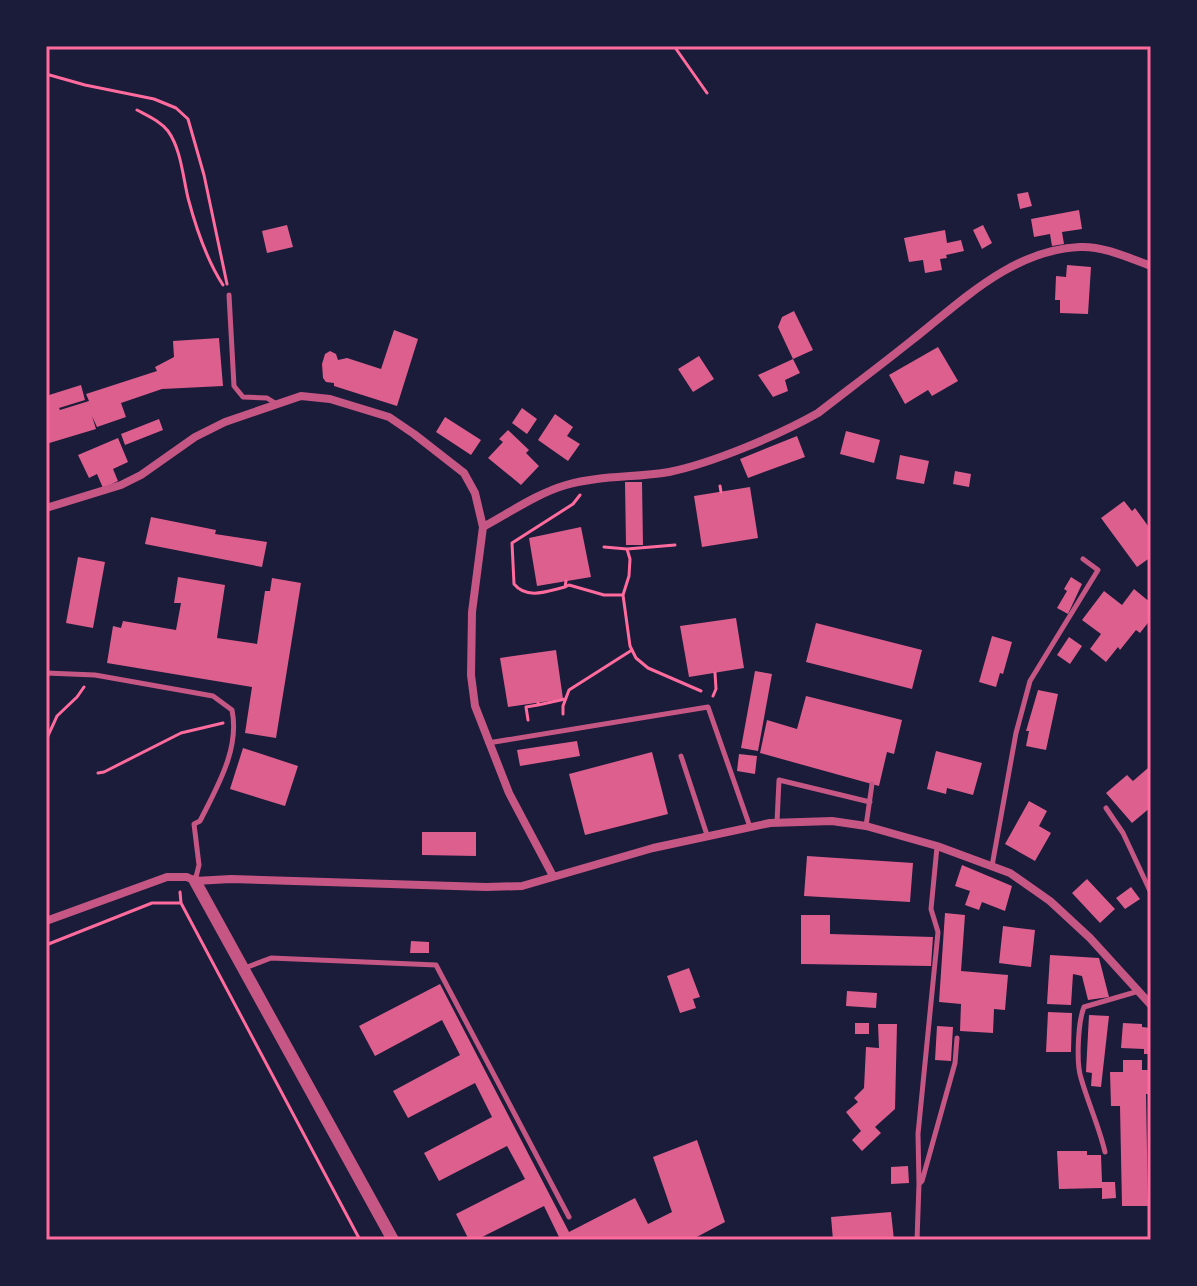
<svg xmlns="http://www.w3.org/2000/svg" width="1197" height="1286" viewBox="0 0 1197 1286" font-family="'Archivo Narrow',sans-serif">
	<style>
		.building { fill: #dd5f8e }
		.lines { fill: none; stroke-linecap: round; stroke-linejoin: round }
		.path { stroke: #ff6b9d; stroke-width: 3 }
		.service { stroke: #c65784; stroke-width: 5 }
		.minor { stroke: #c65784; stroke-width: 8 }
		.tertiary { stroke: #c65784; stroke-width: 12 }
		.neatline { fill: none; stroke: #ff6b9d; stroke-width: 3 }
	</style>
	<rect width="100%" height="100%" fill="#1b1b3a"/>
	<path class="building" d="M1028,192L1032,206L1020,209L1017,194Z
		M1079,210L1082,229L1062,232L1064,244L1052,246L1050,234L1034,237L1031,219Z
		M287,225L293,247L267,253L262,231Z
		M983,225L992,243L982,249L973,230Z
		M945,230L947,243L961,240L964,251L946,255L947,258L940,259L942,270L925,273L923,260L909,262L904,238Z
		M1067,265L1091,267L1088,314L1060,313V300H1055L1056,276L1066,277Z
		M794,311L813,350L793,359L778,327L782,317Z
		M394,330L418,339L397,406L334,386V383L326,382L323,378L322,364L325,354L330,351L336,354L338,360L347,358L381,369Z
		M219,338L223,386L162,389L121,403L126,417L97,427L92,416L96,429L46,444V396L81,385L85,400L59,408L60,410L89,401L86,394L157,371L155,367L174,357L173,341Z
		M938,347L958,381L932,396L928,390L905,404L889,375Z
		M699,356L714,379L693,392L678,369Z
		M793,359L800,373L785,380L788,391L773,397L758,375Z
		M522,408L537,419L527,434L512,423Z
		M555,414L573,427L567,436L580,444L568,461L538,440Z
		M445,417L481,440L471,455L436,432Z
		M159,419L163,430L125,445L121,434Z
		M508,430L529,450L526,453L539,466L521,485L488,458L503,442L499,439Z
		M846,431L880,440L874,463L840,454Z
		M797,436L805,457L748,478L740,459Z
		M118,438L128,462L113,469L118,481L103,488L97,474L89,478L78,455Z
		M900,455L929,461L924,484L896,479Z
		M955,471L971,474L969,487L953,484Z
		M625,482H642L643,545H626Z
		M750,487L758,538L702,547L694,496Z
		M1124,501L1132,511L1135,508L1151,530L1149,534L1151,537V557L1137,567L1101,518Z
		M151,517L216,530L215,534L267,542L262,567L145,544Z
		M581,527L591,577L537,586L529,538Z
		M78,557L105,562L93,628L66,623Z
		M178,577L225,585L217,638L257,644L265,591H270L272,578L301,583L276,738L245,733L252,687L107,663L113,626L121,628L123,621L176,630L181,603H174Z
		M1071,577L1082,584L1068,614L1057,608L1067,591L1064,589Z
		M1134,589L1151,603V619L1140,633L1136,630L1120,650L1118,647L1106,662L1090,649L1101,634L1082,620L1104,591L1122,605Z
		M736,618L744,668L689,677L680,626Z
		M816,623L922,650L912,689L806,662Z
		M992,636L1012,642L1003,674L1000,673L996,687L979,682Z
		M1069,637L1082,646L1070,664L1057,655Z
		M556,650L563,699L508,707L500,658Z
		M755,671L772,674L758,751L741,748Z
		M1038,690L1058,694L1046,750L1026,746L1029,731H1026Z
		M806,696L902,720L894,754L887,752L879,786L760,753L767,720L797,729Z
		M577,741L580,756L520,766L517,750Z
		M243,748L298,766L285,806L230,789Z
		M936,751L982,763L973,795L947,788L946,794L927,789Z
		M652,752L668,814L585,835L569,774Z
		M739,754L757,756L755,774L737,771Z
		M1148,768L1151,772V807L1132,823L1106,793L1127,775L1133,781Z
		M1029,801L1047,811L1039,826L1051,833L1035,861L1005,844Z
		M422,832H476V856L422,855Z
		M807,856L913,863L910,902L804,896Z
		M962,865L1012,886L1005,911L982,902L979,910L965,905L970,891L955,886Z
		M1087,879L1115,909L1100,923L1072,893Z
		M1131,887L1140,899L1125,909L1116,898Z
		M945,913L965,915L961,971L1008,975L1005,1010L994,1009L993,1033L960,1031L961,1004L939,1002Z
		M801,915H830V934L933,937L931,966L801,964Z
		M1003,926L1035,930L1031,967L999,963Z
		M411,941L429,942V953H410Z
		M1050,955L1099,958L1109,997L1088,1000L1082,976L1073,974L1071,1005L1047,1004Z
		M689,968L700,997L693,999L696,1008L680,1013L667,976Z
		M440,984L569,1232L635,1198L648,1224L672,1212L653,1157L697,1140L725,1222L691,1240H553L559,1237L544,1206L476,1240H469L456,1214L525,1179L507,1146L439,1181L424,1153L492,1117L475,1083L408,1118L393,1091L460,1055L442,1020L375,1056L359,1026Z
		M847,991L877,993L876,1008L846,1006Z
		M1048,1012L1072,1013L1071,1052H1046Z
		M1089,1015L1109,1016L1101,1087L1091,1086L1092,1073L1086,1072Z
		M855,1023H869V1034H855Z
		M1123,1023L1142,1024V1027L1151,1028V1054H1144V1049L1121,1048Z
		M878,1024H897L895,1109L875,1127L881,1133L862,1151L852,1140L861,1131L846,1112L858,1102L854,1098L864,1088L866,1047L879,1048Z
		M937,1026L953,1027L951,1061L935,1060Z
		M1123,1060H1142V1070H1151V1094H1146L1148,1206H1122L1120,1106H1111L1110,1072H1123Z
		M1057,1151H1087V1155H1101L1102,1182H1115L1116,1198L1102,1199V1188L1059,1189Z
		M908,1166L909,1183L891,1184V1167Z
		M891,1212L894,1240H833L831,1217Z"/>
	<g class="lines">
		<path class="path" d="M674,46L707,93
			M46,74L85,85L154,99L176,108L188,119L204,175L227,284
			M137,110C148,116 160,121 168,131C181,149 183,177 188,198C196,228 206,259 223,285
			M720,486L721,492
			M604,547L627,549L630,559L629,576L623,595L630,646L636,658L648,668L701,691
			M627,549L675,545
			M566,581L565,587C548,591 527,600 514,584L512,543L573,504L580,495
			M565,587L569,585L604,595H623
			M713,696L716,689L715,673
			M538,705L565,699
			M563,714V706L569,690L632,650
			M528,720L526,707L538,705V703
			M46,740L57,716L77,697L84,687
			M98,773L104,772L181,733L223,723
			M180,892L181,903L360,1240
			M46,945L152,903H181"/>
		<path class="service" d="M229,295L234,386L243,397L267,398L275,403
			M46,673L95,675L213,696L232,710C240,749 217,787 200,821L194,824L199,865L195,881
			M488,743L708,707L750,827
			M681,756L707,835
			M1106,808L1123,833L1151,893
			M777,822L779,780L870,802
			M866,826L872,784
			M992,866L1016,733L1030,681L1098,570L1083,559
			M245,968L271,958L436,965L569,1217
			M1105,1152C1099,1126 1088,1103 1081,1078C1076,1063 1078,1022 1084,1007L1139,991
			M919,1184L918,1134L938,932L931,909L937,847
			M917,1240L919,1184L922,1181L955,1063L957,1038"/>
		<path class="minor" d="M46,508L121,485L141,475L195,437L225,422L301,396L330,399L389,417L414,434L464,473L475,493L483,527L472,612L471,675L475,706L509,793L553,876
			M483,527C509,513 538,493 566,485C601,475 634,478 669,472C713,463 779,435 818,413C849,389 881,365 911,341C962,301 1012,250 1080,247C1104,246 1129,258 1151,266
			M46,921L167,877H187L195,881L231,879L486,887L522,886L653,848L770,823L832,821L866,826L937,846L1010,873L1050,901L1090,938L1151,1005"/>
		<path class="tertiary" d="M195,881L393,1240"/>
	</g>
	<rect width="1197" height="1286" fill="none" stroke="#1b1b3a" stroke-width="96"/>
	<rect x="48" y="48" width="1101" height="1190" class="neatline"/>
</svg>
